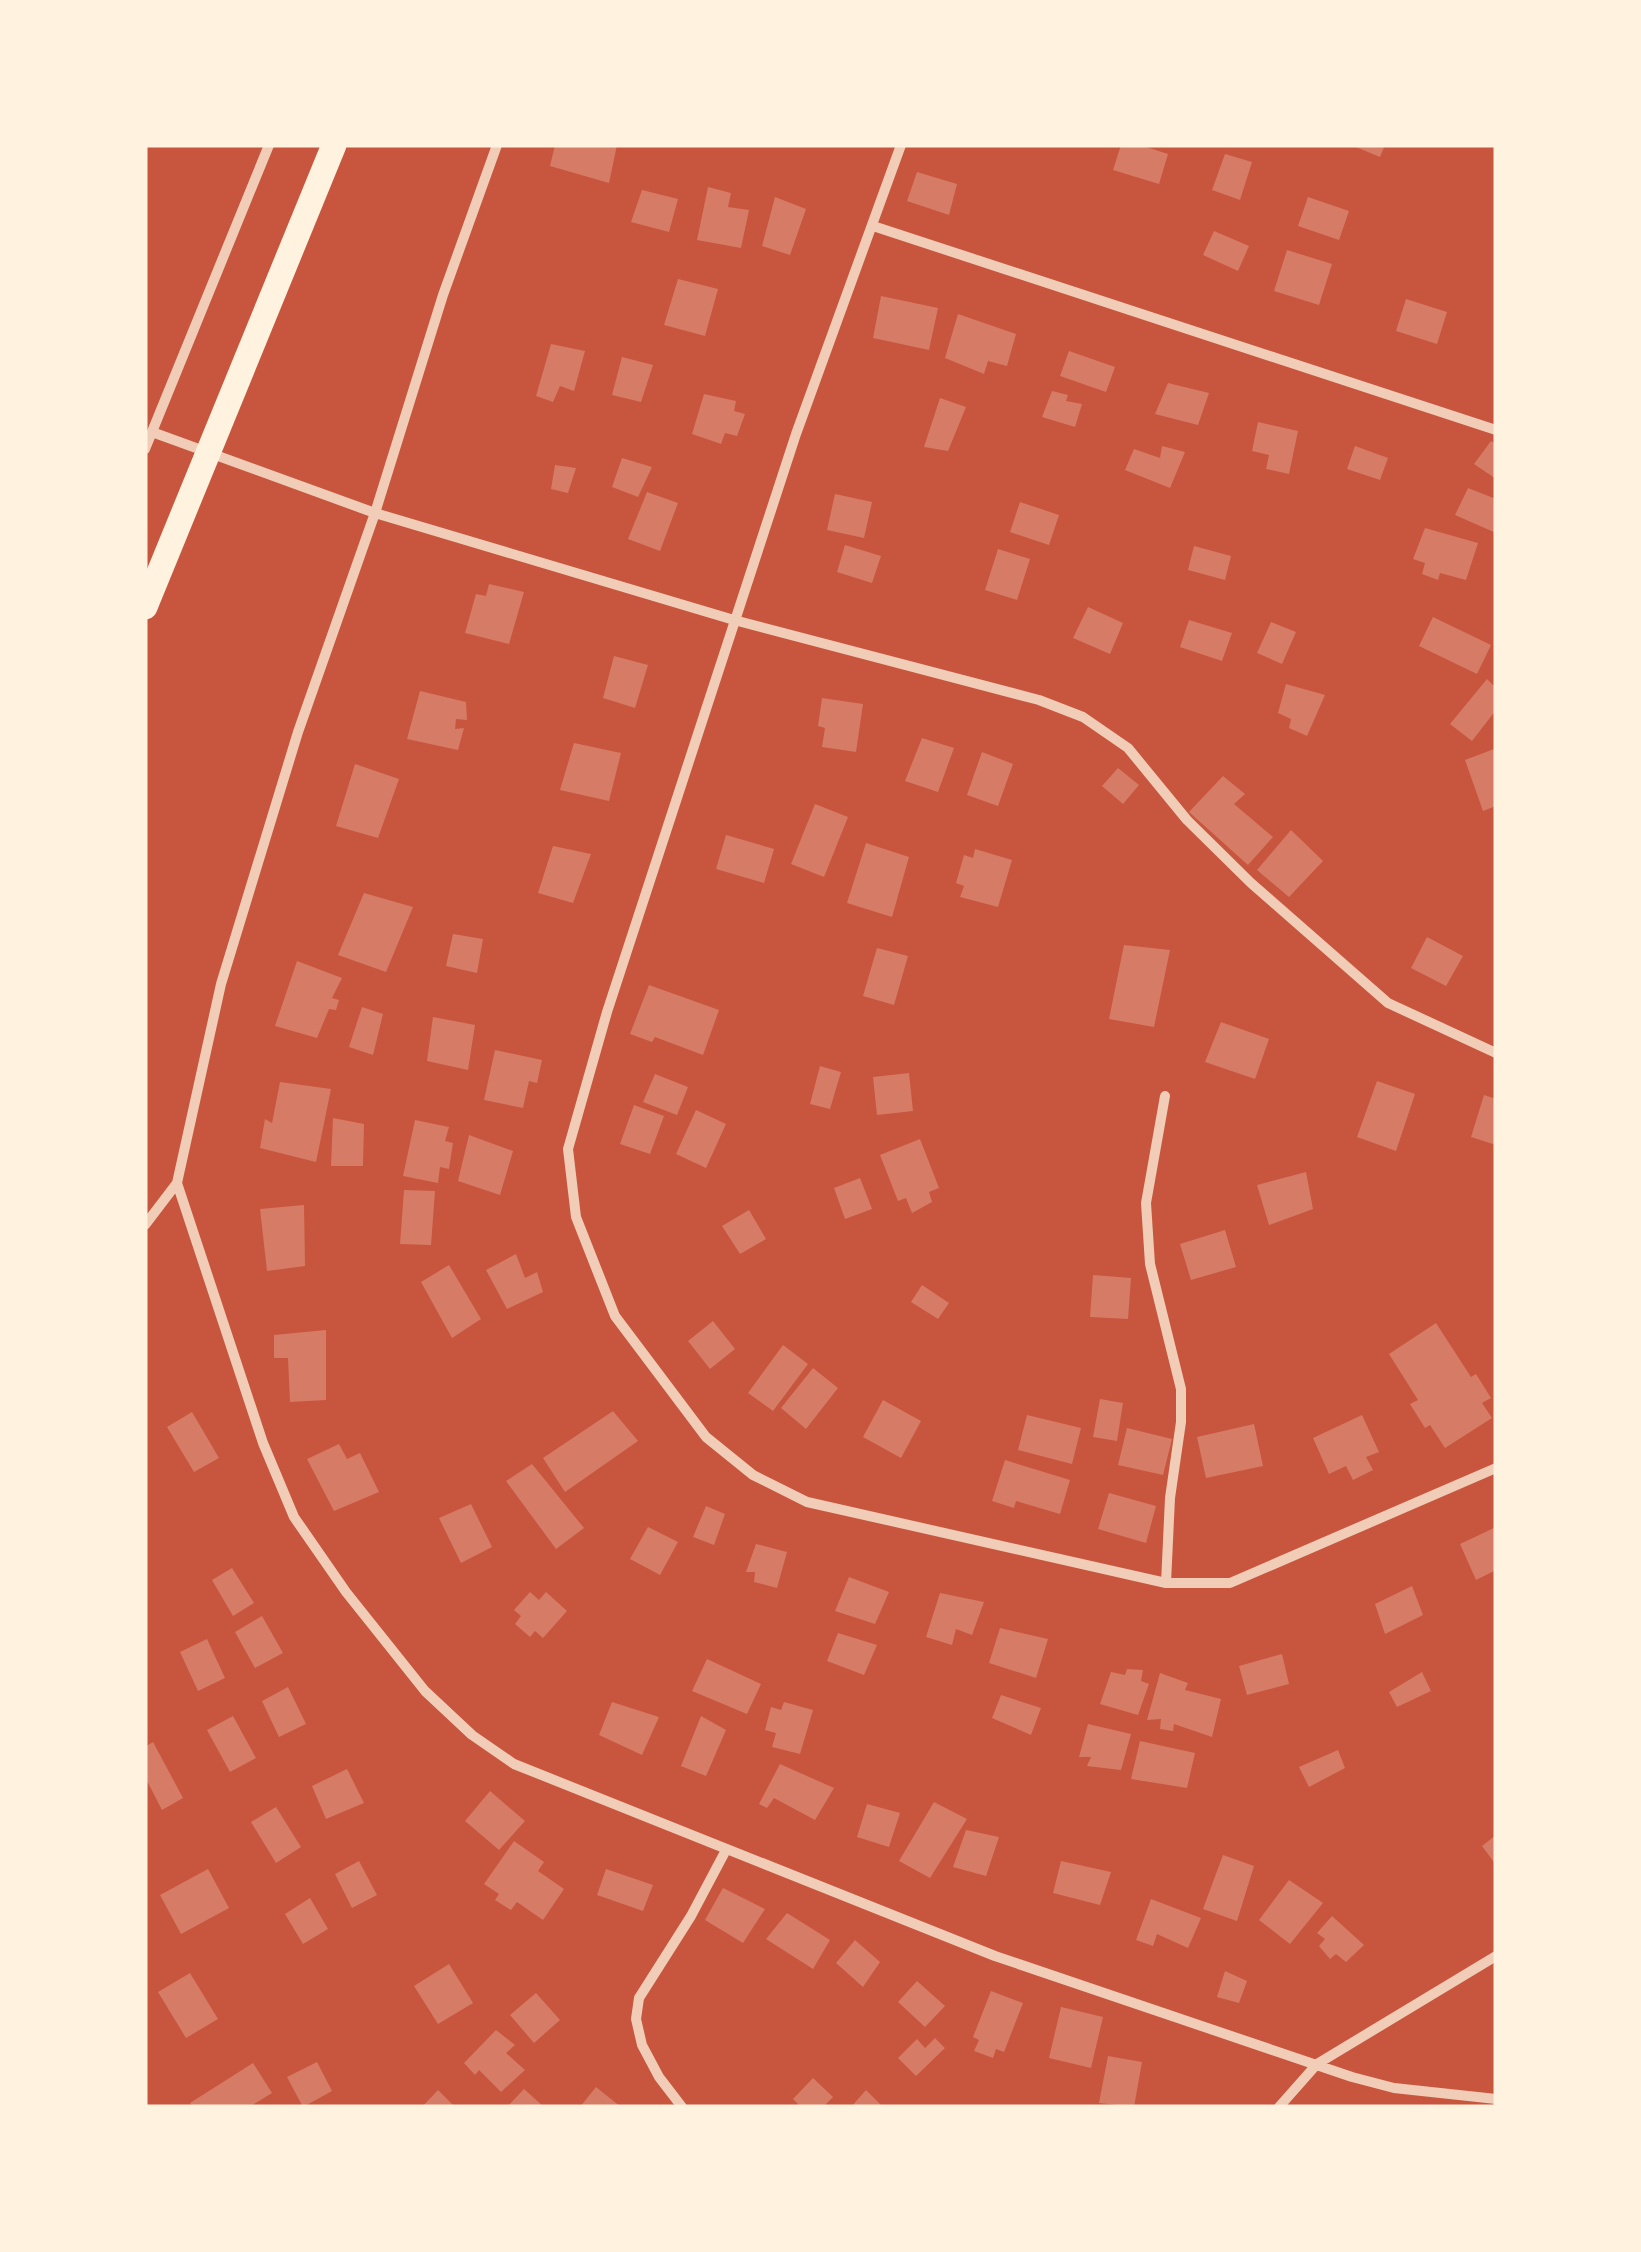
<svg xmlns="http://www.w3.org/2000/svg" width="1641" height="2252" viewBox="0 0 1641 2252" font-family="'Alegreya Sans',sans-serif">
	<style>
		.building { fill: #d67c66 }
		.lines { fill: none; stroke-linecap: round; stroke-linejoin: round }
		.minor { stroke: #f1ccb7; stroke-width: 10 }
		.primary { stroke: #fff3e0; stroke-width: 25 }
	</style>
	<rect width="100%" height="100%" fill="#c8553d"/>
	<path class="building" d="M555,145H617L609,183L550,166Z
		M1121,145H1140L1168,154L1159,184L1113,170Z
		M1351,145H1385L1380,157Z
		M1225,154L1252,162L1240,200L1212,190Z
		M917,172L957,184L949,215L907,201Z
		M708,187L731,193L728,207L749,210L741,248L697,240Z
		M642,190L678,199L669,232L631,222Z
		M775,197L806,209L790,255L762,246Z
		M1308,197L1349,211L1339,240L1298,226Z
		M1214,231L1249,246L1238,271L1203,255Z
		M1287,250L1332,264L1319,305L1274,291Z
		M678,279L718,289L705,336L664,325Z
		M881,296L938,308L929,350L873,338Z
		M1406,299L1447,312L1437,344L1396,331Z
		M958,314L1016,334L1007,366L988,361L984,374L945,358Z
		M551,344L585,351L574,391L560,386L553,402L536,396Z
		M1069,351L1115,367L1106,392L1060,376Z
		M622,357L653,365L641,402L612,395Z
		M1168,383L1209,393L1198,425L1155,414Z
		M1052,391L1068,395L1066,401L1082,404L1075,427L1042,417Z
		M704,394L736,401L734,411L745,414L737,436L725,433L721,444L692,434Z
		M940,398L966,407L948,451L924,447Z
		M1258,422L1298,431L1289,474L1266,469L1269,455L1252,451Z
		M1491,441L1496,444V479L1474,464Z
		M1162,446L1185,452L1170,488L1125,470L1134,449L1160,458Z
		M1355,446L1388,458L1380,480L1347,469Z
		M622,458L652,467L638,497L612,487Z
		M555,465L576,468L568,493L551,489Z
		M1468,488L1496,499V533L1455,515Z
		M647,492L678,503L660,551L628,539Z
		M835,494L872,502L864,538L827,530Z
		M1020,502L1059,515L1049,545L1010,532Z
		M1425,528L1478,543L1466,580L1440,573L1438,580L1422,574L1425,563L1413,559Z
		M845,545L881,556L872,583L837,572Z
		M1194,546L1231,556L1225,580L1188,570Z
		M998,549L1030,559L1017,600L985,590Z
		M489,584L524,592L509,644L465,633L476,594L486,596Z
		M1088,607L1123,623L1110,654L1073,638Z
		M1433,617L1491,645L1477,674L1419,646Z
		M1189,620L1232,633L1222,661L1180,647Z
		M1271,622L1296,632L1282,664L1257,653Z
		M614,656L648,665L635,708L603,698Z
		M1487,679L1496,688V710L1472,741L1450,724Z
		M1286,684L1325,695L1307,736L1289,728L1291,719L1278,713Z
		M420,691L466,702L467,720L456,719L455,729L464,728L458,750L407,739Z
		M822,698L863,704L856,752L822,747L825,728L818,726Z
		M922,738L954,748L938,792L905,781Z
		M574,743L621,753L609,801L560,790Z
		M1494,749L1496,806L1483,811L1465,760Z
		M982,752L1013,764L998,806L967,795Z
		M355,764L399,779L378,838L336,826Z
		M1118,768L1139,785L1123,804L1102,786Z
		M1223,776L1245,794L1234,804L1273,837L1248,865L1189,812Z
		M815,804L848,817L824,877L791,864Z
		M1291,830L1323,861L1289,897L1257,870Z
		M726,835L774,849L764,883L716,869Z
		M866,843L909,857L892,917L847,903Z
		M553,846L591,854L573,903L538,893Z
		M975,849L1012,860L998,907L960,897L964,886L956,883L964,855L973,858Z
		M364,893L413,907L386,972L338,955Z
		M453,934L483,939L477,973L446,966Z
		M1427,937L1463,956L1446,986L1411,968Z
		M1124,945L1170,950L1154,1027L1109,1019Z
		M877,948L908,956L894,1005L863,996Z
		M297,961L342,978L332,998L339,1000L336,1010L329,1009L317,1038L275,1026Z
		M649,985L719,1010L703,1055L655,1037L652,1042L630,1034Z
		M362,1007L383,1014L373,1055L349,1047Z
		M433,1017L475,1025L468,1070L427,1061Z
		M1221,1022L1269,1039L1255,1079L1205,1062Z
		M495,1050L542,1060L537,1083L529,1081L523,1108L484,1100Z
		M820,1066L841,1072L830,1109L810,1104Z
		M909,1073L913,1111L877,1115L873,1077Z
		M655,1074L688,1087L677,1115L643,1102Z
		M1377,1081L1415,1094L1396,1151L1357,1137Z
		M280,1082L331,1089L316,1162L260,1148L265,1119L272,1123Z
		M1484,1095L1496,1099V1145L1471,1137Z
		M634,1105L664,1116L650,1154L620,1144Z
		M696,1110L726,1124L706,1168L676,1154Z
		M333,1118L364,1124L363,1166H331Z
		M415,1120L449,1127L445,1141L453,1143L449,1169L440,1167L438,1183L403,1176Z
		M469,1135L513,1151L500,1195L458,1181Z
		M920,1139L939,1188L929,1192L932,1202L912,1213L906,1198L898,1201L880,1155Z
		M1306,1172L1313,1209L1269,1225L1257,1185Z
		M860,1178L872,1209L845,1219L834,1188Z
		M404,1190L435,1191L431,1245L400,1244Z
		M304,1205L305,1266L267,1271L260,1209Z
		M749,1210L766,1239L740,1254L722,1226Z
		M1225,1230L1236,1267L1191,1280L1180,1244Z
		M516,1254L525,1278L537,1272L543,1292L507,1309L486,1270Z
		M449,1265L481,1319L452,1338L421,1282Z
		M1093,1275L1131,1278L1128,1319L1090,1317Z
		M922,1285L949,1303L938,1319L911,1302Z
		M713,1321L735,1349L710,1369L688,1341Z
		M1436,1323L1471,1377L1476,1374L1491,1398L1482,1403L1492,1418L1445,1448L1430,1425L1425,1428L1410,1404L1418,1400L1389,1354Z
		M326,1330V1400L290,1402L288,1358H274V1335Z
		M783,1345L808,1364L773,1411L748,1393Z
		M813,1368L838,1388L806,1429L781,1408Z
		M1100,1399L1123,1403L1117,1441L1093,1437Z
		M883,1400L921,1421L901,1458L863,1437Z
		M613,1411L638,1441L565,1492L543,1458Z
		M192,1412L219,1458L194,1472L167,1427Z
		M1027,1415L1081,1428L1072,1464L1018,1450Z
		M1362,1415L1379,1452L1366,1457L1373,1470L1353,1480L1346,1466L1329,1474L1313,1438Z
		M1254,1424L1263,1466L1206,1478L1197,1437Z
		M1127,1428L1172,1439L1163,1475L1118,1465Z
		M339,1444L347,1459L360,1453L379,1492L334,1511L307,1459Z
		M1005,1460L1070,1480L1060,1514L1016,1501L1014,1508L992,1501Z
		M532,1464L584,1528L556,1549L506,1481Z
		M1109,1493L1156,1506L1146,1543L1098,1529Z
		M471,1504L492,1547L461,1563L439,1518Z
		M706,1506L725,1514L714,1545L693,1537Z
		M648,1527L678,1542L660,1575L630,1559Z
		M1496,1527V1570L1476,1580L1460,1544Z
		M756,1544L787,1552L777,1588L754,1582L755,1572H746Z
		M232,1568L254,1603L233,1616L212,1580Z
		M849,1577L889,1592L875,1624L835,1611Z
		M1412,1586L1423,1615L1385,1634L1375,1604Z
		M530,1592L539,1600L546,1592L567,1611L543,1638L535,1631L530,1637L515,1624L521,1616L514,1610Z
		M940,1593L984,1602L972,1635L956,1629L952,1645L926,1637Z
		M262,1616L283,1653L255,1668L235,1632Z
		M1000,1628L1048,1639L1036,1678L989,1663Z
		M838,1633L877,1645L864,1675L827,1661Z
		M207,1639L225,1678L198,1691L180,1652Z
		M1282,1654L1289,1684L1247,1695L1239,1666Z
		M707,1659L761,1684L747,1714L692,1691Z
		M1127,1669L1143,1670L1141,1681L1149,1684L1138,1715L1100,1704L1111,1672L1125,1675Z
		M1422,1672L1431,1691L1397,1707L1389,1692Z
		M1160,1673L1188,1683L1185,1690L1221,1699L1212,1737L1174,1724L1173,1731L1160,1729L1161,1719L1147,1720Z
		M288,1687L306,1724L279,1737L262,1701Z
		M1001,1695L1041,1708L1031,1735L992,1718Z
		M612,1702L659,1717L642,1755L599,1735Z
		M784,1702L813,1710L800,1754L772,1747L776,1733L765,1730L771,1707L781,1710Z
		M233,1716L256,1758L230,1772L207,1730Z
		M701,1716L726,1730L706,1776L681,1766Z
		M1088,1724L1131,1734L1121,1770L1087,1766L1091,1757H1079Z
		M1140,1741L1195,1753L1187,1788L1131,1779Z
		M153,1742L183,1798L162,1810L145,1777V1747Z
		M1338,1750L1345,1768L1309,1787L1299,1767Z
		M780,1764L834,1788L815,1820L774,1798L767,1808L759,1804Z
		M347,1769L364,1803L326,1819L312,1786Z
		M490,1791L525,1821L499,1850L465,1821Z
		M934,1802L967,1819L930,1878L899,1861Z
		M867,1804L900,1813L889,1847L857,1837Z
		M276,1807L301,1847L276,1863L251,1822Z
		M966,1830L999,1837L986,1876L953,1867Z
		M1496,1835V1865L1482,1846Z
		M514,1841L544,1862L538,1871L564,1889L543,1920L517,1902L511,1910L495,1900L499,1894L484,1884Z
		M1223,1855L1254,1866L1237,1921L1203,1909Z
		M359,1861L377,1895L352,1908L335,1874Z
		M1061,1861L1111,1872L1100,1905L1053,1893Z
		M208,1869L229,1908L181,1934L160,1895Z
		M606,1869L653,1885L643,1911L597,1895Z
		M1289,1880L1323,1903L1290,1944L1259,1920Z
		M723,1888L765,1909L743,1943L705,1920Z
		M310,1898L328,1929L303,1944L285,1914Z
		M1151,1899L1201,1918L1188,1948L1157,1934L1153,1946L1136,1940Z
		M787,1913L830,1940L813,1969L766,1939Z
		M1332,1916L1364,1945L1346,1962L1336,1954L1330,1959L1319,1946L1325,1939L1317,1933Z
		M855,1940L880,1962L863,1987L836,1963Z
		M449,1964L473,2003L438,2024L414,1986Z
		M1225,1971L1247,1981L1239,2003L1217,1997Z
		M190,1973L218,2019L186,2038L158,1992Z
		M917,1981L945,2006L925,2027L898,2002Z
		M991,1991L1023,2003L1004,2052L996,2049L993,2058L974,2051L979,2040L973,2037Z
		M536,1993L560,2020L534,2043L510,2015Z
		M1061,2007L1103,2017L1091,2068L1049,2058Z
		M496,2030L515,2045L506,2053L525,2070L501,2092L479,2070L475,2075L464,2063Z
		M935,2038L945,2048L916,2076L898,2058L917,2039L925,2048Z
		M1108,2056L1142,2062L1134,2107L1099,2103Z
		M317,2062L332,2091L303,2107L287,2077Z
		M253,2063L272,2093L249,2107H193L190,2103Z
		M813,2078L833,2097L823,2107H801L793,2099Z
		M596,2087L621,2107H580Z
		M524,2089L544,2107H507Z
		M438,2090L455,2107H422Z
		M866,2090L883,2107H851Z"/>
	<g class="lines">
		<path class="minor" d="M497,145L443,295L375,513L298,732L221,984L177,1183L263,1443L294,1517L346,1592L425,1691L472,1735L514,1764L995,1956L1352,2077L1394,2088L1496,2099
			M901,145L796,434L607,1012L568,1149L576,1217L615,1316L706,1437L753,1475L807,1502L1166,1583H1230L1496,1468
			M873,226L1496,430
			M152,432L375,513L734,620L1039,700L1083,717L1128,748L1187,820L1251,883L1388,1003L1496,1053
			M145,449L269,145
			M1165,1096L1146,1203L1150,1264L1181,1389V1422L1170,1498L1166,1583
			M145,1225L177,1183
			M682,2107L659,2077L642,2045L636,2019L639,1998L691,1916L726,1850
			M1279,2107L1317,2064L1496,1956"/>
		<path class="primary" d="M145,607L334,145"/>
	</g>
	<rect width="1641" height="2252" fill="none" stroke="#fff3e0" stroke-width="295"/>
</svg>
